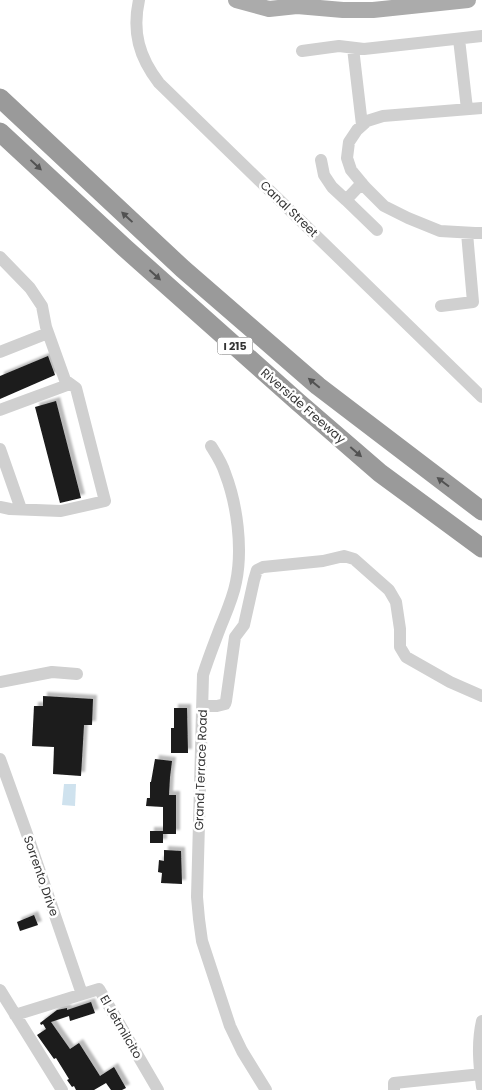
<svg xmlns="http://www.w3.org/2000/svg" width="482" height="1090" viewBox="0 0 482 1090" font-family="Poppins,sans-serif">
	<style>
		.water { fill: #cfe2ee }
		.building { fill: #1a1a1a; filter: url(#shadow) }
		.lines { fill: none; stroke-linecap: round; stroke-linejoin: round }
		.minor { stroke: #d0d0d0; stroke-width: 12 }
		.major { stroke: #ababab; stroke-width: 16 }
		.highway { stroke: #9a9a9a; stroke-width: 19 }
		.oneway { fill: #525252 }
		.labels { text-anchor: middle; stroke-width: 5; stroke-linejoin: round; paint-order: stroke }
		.shield { fill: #fff; stroke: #707070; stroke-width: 1 }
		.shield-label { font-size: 11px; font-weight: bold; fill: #333 }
		.street-label { font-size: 12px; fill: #333; stroke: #fff }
	</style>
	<defs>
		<filter id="shadow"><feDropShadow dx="4" dy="-4" stdDeviation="1" flood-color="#0004"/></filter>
	</defs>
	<rect width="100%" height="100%" fill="#fff"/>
	<path class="water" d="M64,784H76L75,806L62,805Z"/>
	<path class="building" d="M48,356L55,375L0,399V376Z
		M56,401L81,498L60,503L35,407Z
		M43,696L93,699L92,725H84L81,776L53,774L54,747L32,746L34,706H43Z
		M174,708H187L188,753H171V728H174Z
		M155,759L172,761L170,777L169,795H176V834H163V807L146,806L147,798H150V782H151Z
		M150,831H163V843H150Z
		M164,850L181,851L182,884L161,883L162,873L158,872L159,860L164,861Z
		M34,915L38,925L20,931L17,922Z
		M91,1002L95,1013L70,1021L69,1016L51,1022L70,1049L79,1043L100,1076L114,1067L126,1088L122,1090H111L106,1083L94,1090H76L74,1086L72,1087L67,1080L69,1079L56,1058L54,1059L37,1035L46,1029L43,1024L41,1025L40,1023L57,1010L67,1008V1010Z"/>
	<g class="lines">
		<path class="minor" d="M139,0C132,32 139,57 159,83L482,397
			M459,39L467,109
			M353,48L362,125
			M302,51L339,46L364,49L482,36
			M482,108L383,116L367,121L357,130L349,142L347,158L351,170L365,187L384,206L408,218L440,231L475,233H482
			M321,160L324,175L332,187L346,200L362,183
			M346,200L377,230
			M0,257L30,288L42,306L46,327L65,380L76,388L105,501L61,511L10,509L0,507
			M441,306L473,302L467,233
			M0,352L48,333
			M0,410L70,384
			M211,446C216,454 222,463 225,473C237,504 243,548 236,582C233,598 226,613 220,628C214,644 208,659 203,675L197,897L199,919L202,941L230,1026L242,1051L266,1090
			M0,449L21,509
			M0,682L52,672L77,674
			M203,706H217L225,704L226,701L235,637L244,625L254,580L257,570L263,567L323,561L344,556L354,559L389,590L396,602L400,629V647L406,657L450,682L482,696
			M0,759L27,834L82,994
			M0,990L62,1090
			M15,1015L99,989L158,1090
			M482,1021C477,1043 479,1065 482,1087
			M394,1090V1083L482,1074"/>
		<path class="major" d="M236,0L269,9L297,6L343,10H373L468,0"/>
		<path class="highway" d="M0,98L183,269L318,386L482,511
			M0,132L125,248L298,402L380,473L482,548"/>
	</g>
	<defs><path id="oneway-solid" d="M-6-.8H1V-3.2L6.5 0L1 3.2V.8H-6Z" transform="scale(1.25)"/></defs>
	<g class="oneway">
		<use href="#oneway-solid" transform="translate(36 165) rotate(43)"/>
		<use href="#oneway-solid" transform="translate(127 217) rotate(-137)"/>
		<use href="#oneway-solid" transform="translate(155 275) rotate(42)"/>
		<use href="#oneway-solid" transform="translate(314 383) rotate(-140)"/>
		<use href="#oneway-solid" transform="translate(356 452) rotate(41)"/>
		<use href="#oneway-solid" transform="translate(443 482) rotate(-143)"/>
	</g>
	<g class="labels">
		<rect class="shield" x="217.5" y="337.5" width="35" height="17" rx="4"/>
		<g class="shield-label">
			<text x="235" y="350">I 215</text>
		</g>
		<g class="street-label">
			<text transform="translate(289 209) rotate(44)" y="4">Canal Street</text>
			<text transform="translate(303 406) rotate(41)" y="4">Riverside Freeway</text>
			<text transform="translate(201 770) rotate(-88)" y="4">Grand Terrace Road</text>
			<text transform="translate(41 876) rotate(71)" y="4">Sorrento Drive</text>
			<text transform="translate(121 1027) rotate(60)" y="4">El Jetmilcito</text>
		</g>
	</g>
</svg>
